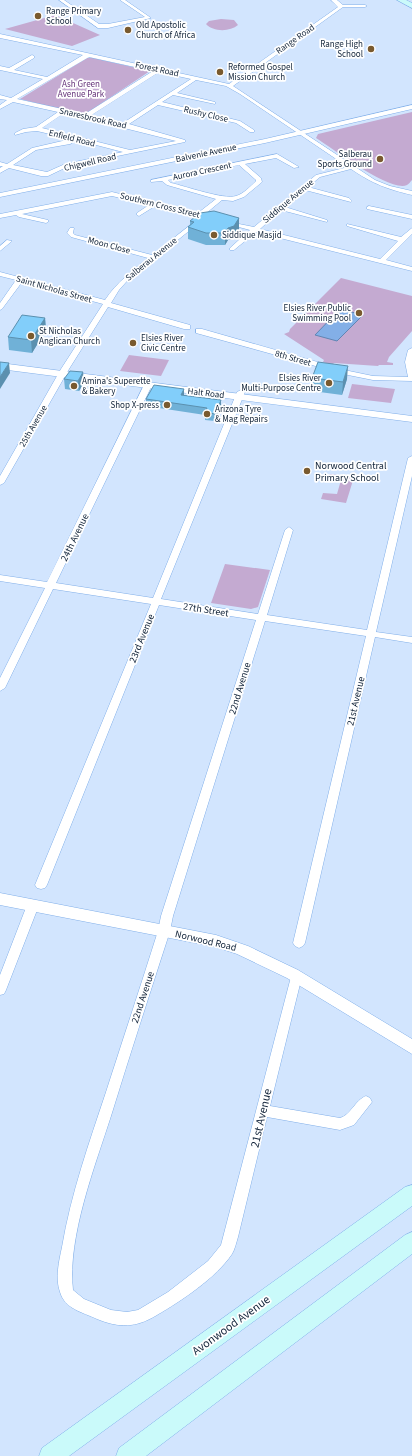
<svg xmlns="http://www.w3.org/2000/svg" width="412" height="1456" viewBox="0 0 412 1456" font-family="'Source Sans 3',sans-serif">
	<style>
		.green { fill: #c4aad1 }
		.water { fill: #83afe7; stroke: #6185b3 }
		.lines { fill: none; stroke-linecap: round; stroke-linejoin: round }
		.minor-casing { stroke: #81afe9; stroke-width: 1 }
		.tertiary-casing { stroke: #81afe9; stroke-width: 1 }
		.secondary-casing { stroke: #81afe9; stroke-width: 1 }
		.minor { fill: #fff; fill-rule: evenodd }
		.tertiary { fill: #fff; fill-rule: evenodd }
		.secondary { fill: #cafafa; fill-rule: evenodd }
		.wall { fill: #70b1d7 }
		.shaded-wall { fill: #5b90af }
		.building { fill: #82cefa; stroke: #5b90af }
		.poi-dot { fill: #795a2f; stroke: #fff; stroke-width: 1.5 }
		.labels { text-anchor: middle; stroke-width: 3.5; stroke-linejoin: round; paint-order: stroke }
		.far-poi-label { font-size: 9px; fill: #112339; stroke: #fff; text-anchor: start }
		.far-street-label { font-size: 9px; fill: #112339; stroke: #fff }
		.far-park-label { font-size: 9px; fill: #633178; stroke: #fff }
		.poi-label { font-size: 10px; fill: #112339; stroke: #fff; text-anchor: start }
		.street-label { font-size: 10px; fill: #112339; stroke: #fff }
		.near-street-label { font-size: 12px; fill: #112339; stroke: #fff }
	</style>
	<rect width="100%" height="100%" fill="#d2e5fe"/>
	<path class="green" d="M55,15L100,35L72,46L5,29Z
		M221,19L234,20L238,25C230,32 213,32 206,24L209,21Z
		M87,58H93L150,71L87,113L80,114L20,99Z
		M412,112V180C410,182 409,184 407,185C391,193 332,148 316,138L318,134Z
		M341,278L412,296V331L389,357L387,362L393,363V365H379L378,366L334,363L332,365L323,362L324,360L284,334L289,332L290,329Z
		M129,355L169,360L161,376L120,371Z
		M352,384L395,389L391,403L348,398Z
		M329,474L354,477L346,503L321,499L323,493L337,494L341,480L328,478Z
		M225,564L270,570L258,607L251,609L211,603Z"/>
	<path class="water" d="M340,309L363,315L337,341L315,335Z"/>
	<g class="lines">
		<g class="minor-casing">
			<path id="minor" d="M59,0H64L99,24H108L145,17L120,0H125L151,18L108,28H98Z
				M331,0H337L343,5H365L367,6L365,7H343L233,86L375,180L390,186L412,191V195C387,189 373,184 351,169L320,177L308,187L349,198L352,201L351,202L305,190L285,207L327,220V222L281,210L260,229L380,259L398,241L347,226V224L401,237L412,228V234L386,260L412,267V271L256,232L234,250H230V248L250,230L224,223V221L254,227L316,175L348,167L240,94L226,86L196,80L177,93L215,102V104L173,95L162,102L240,121L254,130V132H250L236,123L158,105L129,124L185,140V142L69,166L48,176H41L9,168L0,173V168L3,166H0V162L7,164L32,148L71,139L37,131L26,132L15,135V133L23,129L36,127L58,112L13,102L0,109V105L7,100L0,99V95L11,98L43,79L0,70V66L9,68L32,55L34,56V58L14,70L47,77L83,55L0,38V34L229,84L338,7ZM89,57L153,71L85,114L17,99ZM159,72L191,79L123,123L90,116ZM64,113L176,141L130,150L42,128ZM77,140L123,152L65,164L47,172L13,165L36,150L70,144Z
				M277,154L299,167L294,168L276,158L245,164L261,178L262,182L244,197L233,201L222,200L204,215L212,217L213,218L210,220L155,206L139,216L137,215V213L149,205L112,196L22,214L48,220V222L46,223L19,217L16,215L0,218V214L112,192L198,213L216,199L167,185L162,181L151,182V180ZM239,165L256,180V181C250,187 243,194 236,196C224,200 185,186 171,183L168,180Z
				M369,206L412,215V219L367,209V207Z
				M198,219L201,221L200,222L127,281L119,290L111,303L190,325V329H184L108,307L69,369L4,483L0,485V476L61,369L103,304L22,282L2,309L0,310V303L16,280L0,276V272L105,300C117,282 132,271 148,258L71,237L67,233L70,228H74L73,233L75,235L152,255Z
				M7,240L12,241L0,251V246Z
				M196,329H202L349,371L373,376L408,377L405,362L408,350L412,348V381L373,380L348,375L196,333Z
				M145,383H151L152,385L56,583L153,598L237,392L241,390L245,392L161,599L258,614L285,530L289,527L293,530L267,615L367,630L408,458L412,456V476L376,632L412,637V643L375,637L305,943L303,946L299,948L295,946L293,943L366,636L265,621L173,916L170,931C150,993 130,1054 111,1116C95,1166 67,1238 73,1290L84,1299L111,1310L127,1312L138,1310L168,1292L208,1261L221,1245L292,973L296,971L300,973L302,976L270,1106L340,1118C351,1115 355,1100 366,1096L370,1098L372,1102L354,1125L340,1130L267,1117L238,1237C236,1243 235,1249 232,1254C216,1278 181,1301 157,1315C136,1328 119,1328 97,1319C82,1312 65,1309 60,1292C55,1278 59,1261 62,1247C71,1194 89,1143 106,1092C123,1039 141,985 158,931L161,916L256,620L159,605L47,885L45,888L41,889L37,888L35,885L151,604L53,589L5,688L0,691V678L45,588L0,581V575L47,582Z
				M33,901L37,902L39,905L6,990L4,994L0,995V975L27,905L29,902Z"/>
		</g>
		<g class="tertiary-casing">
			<path id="tertiary" d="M412,105V109L265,143L0,197V193L265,139Z
				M0,363L412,416V422L0,369Z
				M0,893L216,935L248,946L298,970L412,1039V1054L287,978L237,954L216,947L0,905Z"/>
		</g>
		<g class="secondary-casing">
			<path id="secondary" d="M397,0H406L412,3V8Z
				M412,1185V1206L69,1456H39L42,1448L405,1187Z
				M412,1232V1254L146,1456H116L119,1448L405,1235Z"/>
		</g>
		<use href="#minor" class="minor"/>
		<use href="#tertiary" class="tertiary"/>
		<use href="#secondary" class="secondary"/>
	</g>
	<path class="wall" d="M239,218V230L234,238L228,240L225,245H206L188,239V227L190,225V221Z
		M45,318L46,330L32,353L9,350L8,337Z
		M312,378L347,379L342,395L312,391Z
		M64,379L84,382L79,391L65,389Z
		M184,389V395L221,400V407L215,421L205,420V415L146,406V399Z"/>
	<path class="shaded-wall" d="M239,218V230L234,238L228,240L225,245V233L228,228Z
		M45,318L46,330L32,353L31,340Z
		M9,363L10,373L0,389V377Z
		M348,366L347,379L342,395L343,382Z
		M83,372L84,382L79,391L78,381Z
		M184,389V396L181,395Z
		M221,400V407L215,421V414Z"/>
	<path class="building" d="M214,211L239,218L234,226L228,228L225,233H206L188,227L194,222L190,221L200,213Z
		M22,315L45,318L31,340L8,337Z
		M0,362L9,363L0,377Z
		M318,362L348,366L343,382L312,378Z
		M70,371L83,372L78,381L64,379Z
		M154,385L184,389L181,395L221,400L215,414L205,412L207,408L146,399Z"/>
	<g class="poi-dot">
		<circle cx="38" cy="16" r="4"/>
		<circle cx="128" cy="30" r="4"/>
		<circle cx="371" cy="49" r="4"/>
		<circle cx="220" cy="72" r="4"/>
		<circle cx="380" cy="159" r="4"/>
		<circle cx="214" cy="235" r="4"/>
		<circle cx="359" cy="313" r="4"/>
		<circle cx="31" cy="336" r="4"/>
		<circle cx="133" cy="343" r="4"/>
		<circle cx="329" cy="383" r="4"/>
		<circle cx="74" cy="386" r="4"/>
		<circle cx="167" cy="405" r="4"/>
		<circle cx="207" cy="414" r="4"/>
		<circle cx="307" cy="471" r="4"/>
	</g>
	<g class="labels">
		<g class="far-poi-label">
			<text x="46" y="14">Range Primary<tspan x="46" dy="10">School</tspan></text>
			<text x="136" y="28">Old Apostolic<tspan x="136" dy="10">Church of Africa</tspan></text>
			<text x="363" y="47" text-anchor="end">Range High<tspan x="363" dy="10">School</tspan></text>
			<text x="228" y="70">Reformed Gospel<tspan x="228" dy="10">Mission Church</tspan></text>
			<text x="372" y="157" text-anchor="end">Salberau<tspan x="372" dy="10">Sports Ground</tspan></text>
			<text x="222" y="238">Siddique Masjid</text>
			<text x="351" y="311" text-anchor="end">Elsies River Public<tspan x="351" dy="10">Swimming Pool</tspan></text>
			<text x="39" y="334">St Nicholas<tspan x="39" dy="10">Anglican Church</tspan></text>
			<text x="141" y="341">Elsies River<tspan x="141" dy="10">Civic Centre</tspan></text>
			<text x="321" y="381" text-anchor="end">Elsies River<tspan x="321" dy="10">Multi-Purpose Centre</tspan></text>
			<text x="82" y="384">Amina's Superette<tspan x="82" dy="10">&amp; Bakery</tspan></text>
			<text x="159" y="408" text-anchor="end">Shop X-press</text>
			<text x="215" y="412">Arizona Tyre<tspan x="215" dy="10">&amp; Mag Repairs</tspan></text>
		</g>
		<g class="far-street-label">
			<text transform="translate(295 39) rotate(-35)" y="3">Range Road</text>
			<text transform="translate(157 69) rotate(12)" y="3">Forest Road</text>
			<text transform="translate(206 114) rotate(13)" y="3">Rushy Close</text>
			<text transform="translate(93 118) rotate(13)" y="3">Snaresbrook Road</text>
			<text transform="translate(72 138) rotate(14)" y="3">Enfield Road</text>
			<text transform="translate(206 153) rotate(-12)" y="3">Balvenie Avenue</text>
			<text transform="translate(90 162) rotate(-13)" y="3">Chigwell Road</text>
			<text transform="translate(202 171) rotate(-12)" y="3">Aurora Crescent</text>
			<text transform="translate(288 201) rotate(-40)" y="3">Siddique Avenue</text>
			<text transform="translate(160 205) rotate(14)" y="3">Southern Cross Street</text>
			<text transform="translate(109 245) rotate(15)" y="3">Moon Close</text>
			<text transform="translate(151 259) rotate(-39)" y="3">Salberau Avenue</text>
			<text transform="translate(54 289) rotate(16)" y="3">Saint Nicholas Street</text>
			<text transform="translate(293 358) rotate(16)" y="3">8th Street</text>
			<text transform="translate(206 393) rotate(7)" y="3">Halt Road</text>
			<text transform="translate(33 426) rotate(-60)" y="3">25th Avenue</text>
		</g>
		<g class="far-park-label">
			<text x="81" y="87">Ash Green<tspan x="81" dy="10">Avenue Park</tspan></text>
		</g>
		<g class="poi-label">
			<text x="315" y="469">Norwood Central<tspan x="315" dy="12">Primary School</tspan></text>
		</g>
		<g class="street-label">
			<text transform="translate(74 537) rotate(-64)" y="4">24th Avenue</text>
			<text transform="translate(206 609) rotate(9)" y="4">27th Street</text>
			<text transform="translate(141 638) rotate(-68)" y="4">23rd Avenue</text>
			<text transform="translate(239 688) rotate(-73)" y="4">22nd Avenue</text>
			<text transform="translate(355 701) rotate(-77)" y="4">21st Avenue</text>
			<text transform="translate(206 940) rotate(13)" y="4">Norwood Road</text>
			<text transform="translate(142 997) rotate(-72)" y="4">22nd Avenue</text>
		</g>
		<g class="near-street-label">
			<text transform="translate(261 1118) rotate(-77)" y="4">21st Avenue</text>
			<text transform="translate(231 1325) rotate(-36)" y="4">Avonwood Avenue</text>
		</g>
	</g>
</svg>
